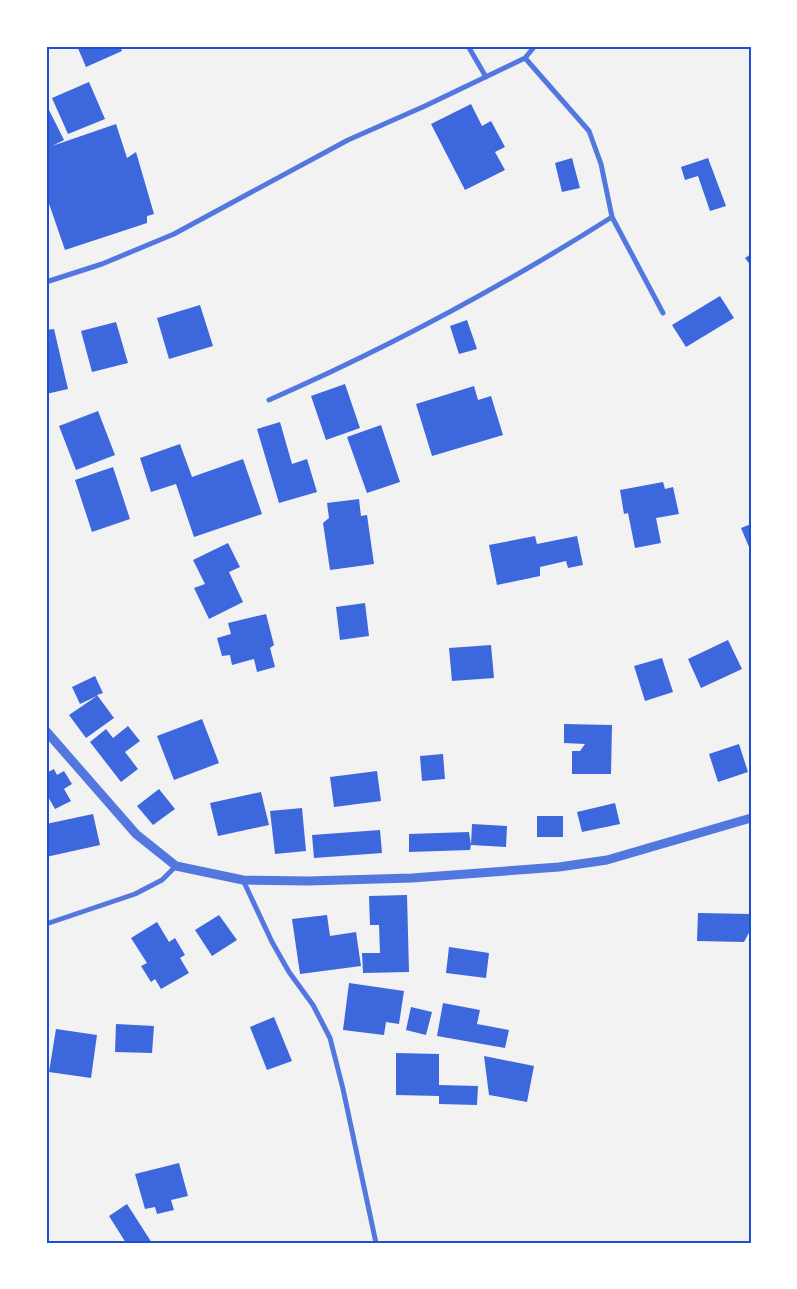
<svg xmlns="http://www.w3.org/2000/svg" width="797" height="1289" viewBox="0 0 797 1289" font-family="Rubik,sans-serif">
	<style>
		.building { fill: #3d67dc }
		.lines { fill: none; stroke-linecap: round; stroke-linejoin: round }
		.minor { stroke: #5277de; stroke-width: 5 }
		.tertiary { stroke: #5277de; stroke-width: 9 }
		.neatline { fill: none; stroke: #1d4ed8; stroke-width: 2 }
	</style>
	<rect width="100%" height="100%" fill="#f2f2f2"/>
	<path class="building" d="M77,46H120L122,51L86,67Z
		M89,82L105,119L68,134L52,98Z
		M46,104L64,140L52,146L116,124L127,158L136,152L154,214L147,216V223L65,250L46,195Z
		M471,104L482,126L491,121L505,147L495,152L505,170L465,190L431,124Z
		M572,158L580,188L562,192L555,163Z
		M708,158L726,206L710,211L698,176L685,180L681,167Z
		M751,254V266L745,258Z
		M720,296L734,318L686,347L672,325Z
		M200,305L213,346L169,359L157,318Z
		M467,320L477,349L459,354L450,326Z
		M116,322L128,363L92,372L81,331Z
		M54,329L68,389L46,394V330Z
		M345,384L360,428L326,440L311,396Z
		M474,386L478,400L491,396L503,435L432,456L416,404Z
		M98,411L115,455L76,470L59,426Z
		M280,422L292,464L307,459L317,492L279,503L257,429Z
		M381,425L400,482L367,493L347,437Z
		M180,444L192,477L243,459L262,514L194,537L176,484L151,492L140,458Z
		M113,467L130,519L92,532L75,480Z
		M663,482L665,489L673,487L679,514L656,518L661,543L635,548L628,513L624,514L620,490Z
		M359,499L361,516L367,515L374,564L330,570L323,523L329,518L327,503Z
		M751,524V546L749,547L741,528Z
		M535,536L537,544L577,536L583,565L568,568L566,561L540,567V576L497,585L489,545Z
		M228,543L240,567L229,572L243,602L209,619L194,588L205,584L193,560Z
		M365,603L369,636L340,640L336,607Z
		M266,614L274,645L270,648L275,667L257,672L254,659L232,665L230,655L222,656L217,638L231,634L228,623Z
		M728,640L742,669L701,688L688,659Z
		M491,645L494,678L452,681L449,648Z
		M662,658L673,692L645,701L634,666Z
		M95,676L103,693L97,695L114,718L86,738L69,715L97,696L80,704L72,687Z
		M202,719L219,763L174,780L157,736Z
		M564,724L612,725L611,774H572V751H580L585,744L564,743Z
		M128,726L140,741L125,752L138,769L121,782L90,742L106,729L113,738Z
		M739,744L748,772L718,782L709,754Z
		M443,754L445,779L422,781L420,756Z
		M54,769L57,775L64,771L72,784L64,789L71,801L55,809L46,793V773Z
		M377,771L381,801L334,807L330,777Z
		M159,789L175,809L153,825L137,806Z
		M261,792L269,825L218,836L210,803Z
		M615,803L620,824L582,832L577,812Z
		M302,808L306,851L275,854L270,811Z
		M93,814L100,845L46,857V824Z
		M537,816H563V837H537Z
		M472,824L507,826L506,847L471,845L470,850L409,852V834L469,832L471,845Z
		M380,830L382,853L314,858L312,835Z
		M407,895L409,972L363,973L362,953H380L379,925H370L369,896Z
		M698,913L751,914V929L744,942L697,941Z
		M219,915L237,940L212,956L195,930Z
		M327,915L330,936L356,932L361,966L300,974L292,919Z
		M157,922L169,942L175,938L185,955L180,958L189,973L161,989L155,979L151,982L141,966L147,963L131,938Z
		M449,947L489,953L486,978L446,973Z
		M349,983L404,991L399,1024L386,1022L384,1035L343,1030Z
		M443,1003L480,1010L477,1024L509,1030L505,1048L437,1036Z
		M411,1007L432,1012L426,1035L406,1030Z
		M274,1017L292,1061L267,1070L250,1027Z
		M116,1024L154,1026L152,1053L115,1052Z
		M56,1029L97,1035L91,1078L49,1072Z
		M396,1053L439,1054V1085L478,1086L477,1105L439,1104V1096L396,1095Z
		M484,1056L534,1066L527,1102L489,1095Z
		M179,1163L188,1196L171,1200L174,1210L157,1214L155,1207L145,1209L135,1174Z
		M127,1204L152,1243H126L109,1216Z"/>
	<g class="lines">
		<path class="minor" d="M468,46L486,77
			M525,58L589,131L601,164L612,217L663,313
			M46,282L102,264L174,234L348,140L425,106L525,58L535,46
			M269,400C388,348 503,286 612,217
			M243,880L272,942L289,972L313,1005L330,1038L343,1089L376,1243
			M46,924L135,894L162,880L176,866"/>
		<path class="tertiary" d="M46,731L136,834L176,866L243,880L308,881L412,878L559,867L607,860L751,818"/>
	</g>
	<rect width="797" height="1289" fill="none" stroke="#ffffff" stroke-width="95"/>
	<rect x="48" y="48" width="702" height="1194" class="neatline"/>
</svg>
